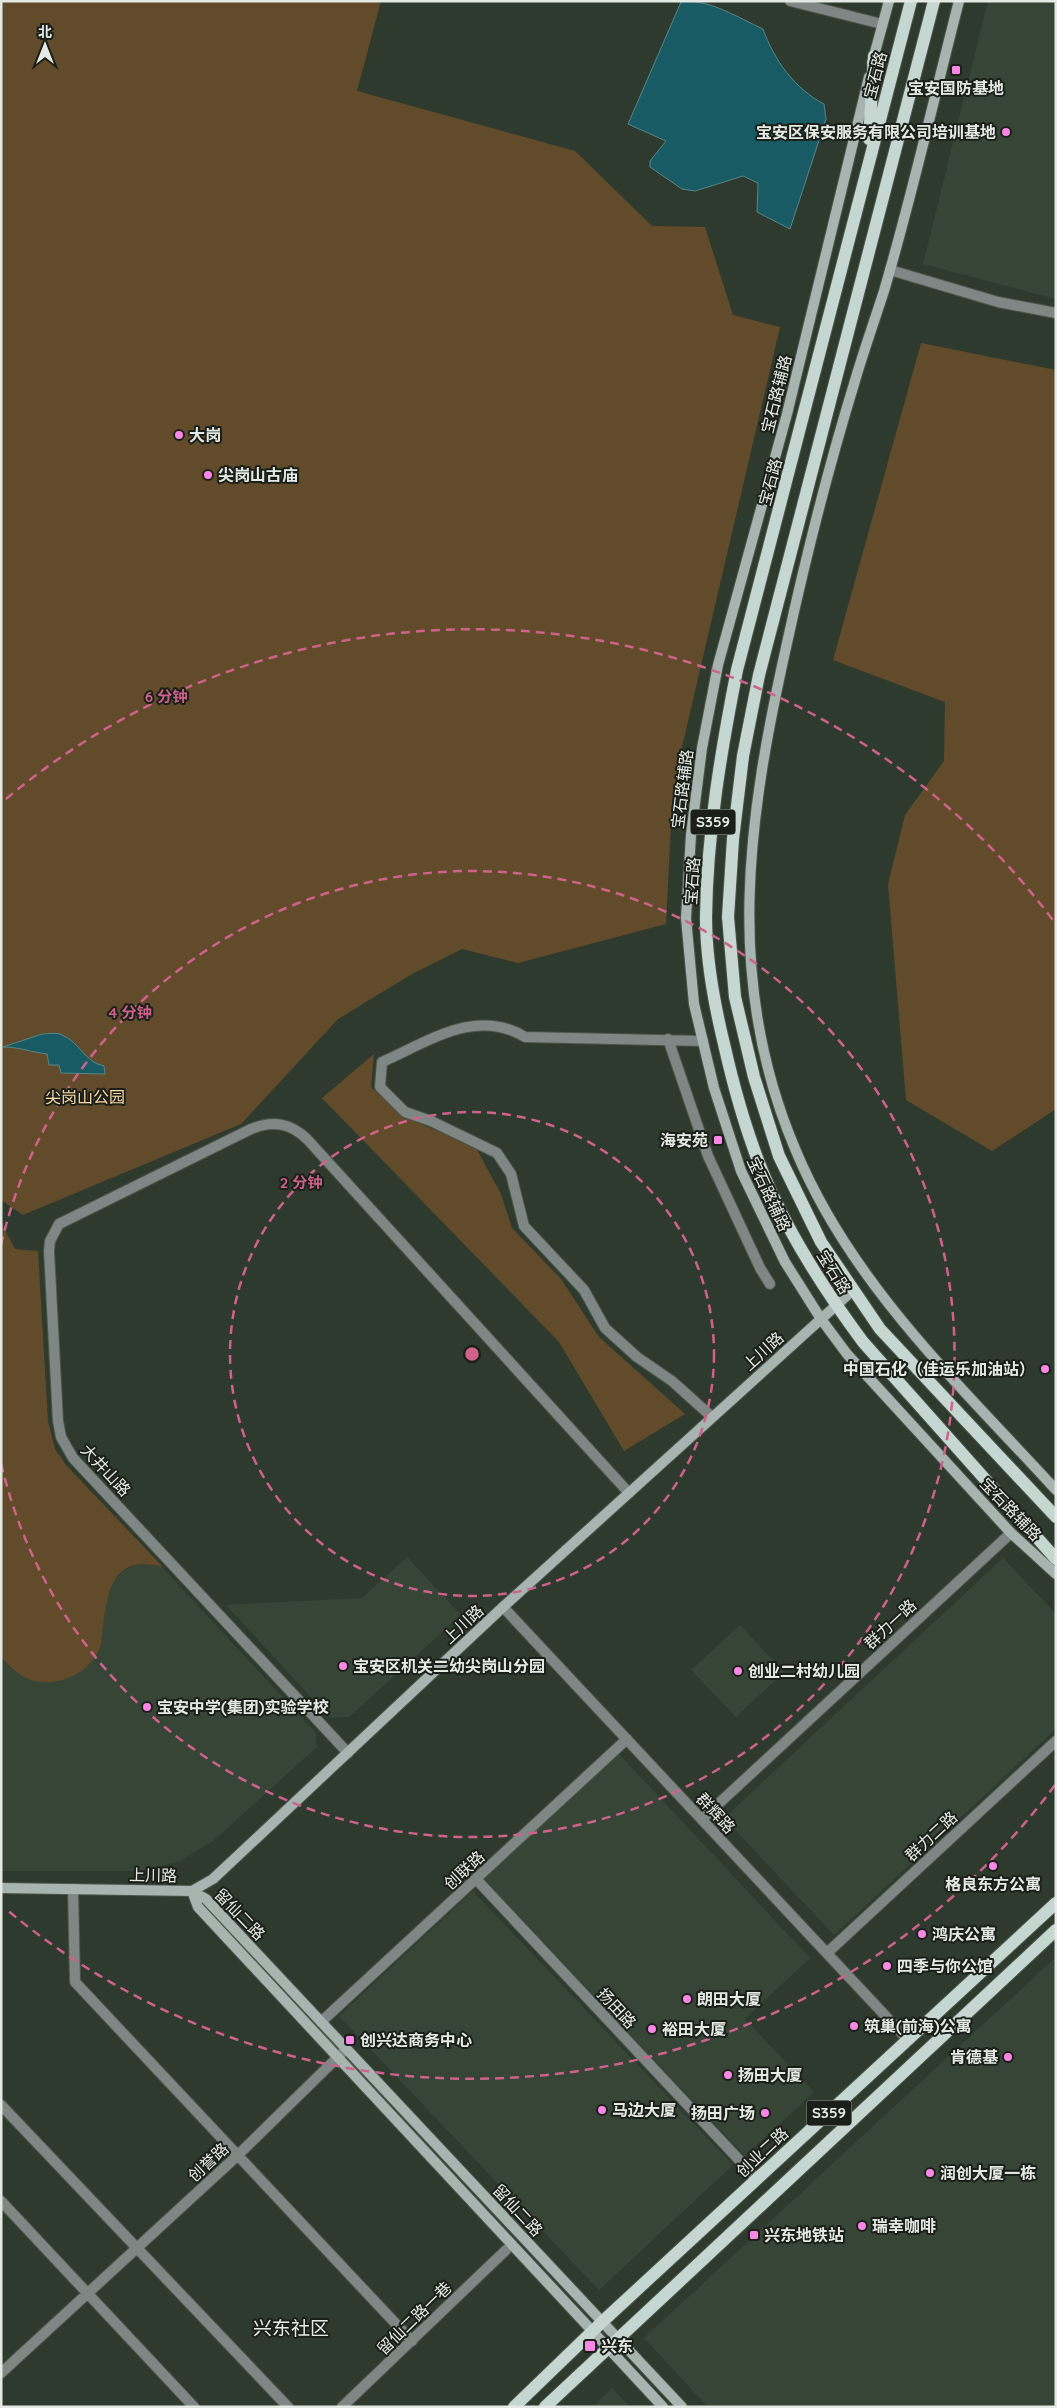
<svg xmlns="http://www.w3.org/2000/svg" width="1057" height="2408" viewBox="0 0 1057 2408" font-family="Quicksand,'Noto Sans SC',sans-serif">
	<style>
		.built { fill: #364535 }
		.green { fill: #624b2a }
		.water { fill: #195b64; stroke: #56868a }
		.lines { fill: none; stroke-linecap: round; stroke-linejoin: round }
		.street-casing { stroke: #4c564b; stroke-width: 12 }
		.secondary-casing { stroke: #4c564b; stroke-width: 12 }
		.primary-casing { stroke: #4c564b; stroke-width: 14 }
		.street { stroke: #7e8784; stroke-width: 10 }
		.secondary { stroke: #a7b4b0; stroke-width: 10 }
		.primary { stroke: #c6d7d2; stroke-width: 12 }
		.ring { fill: none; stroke: #ce628b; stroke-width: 2.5; stroke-dasharray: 9 6 }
		.poi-dot { fill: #fa87e6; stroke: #1b1f1a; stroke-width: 2 }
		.labels { text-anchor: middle; stroke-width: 4; stroke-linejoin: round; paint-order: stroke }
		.shield { fill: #1b1f1a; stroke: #a8ada7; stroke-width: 1 }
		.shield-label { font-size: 15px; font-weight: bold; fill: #e4eae3 }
		.street-label { font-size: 16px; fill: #e4eae3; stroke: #1b1f1a }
		.poi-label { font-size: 16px; font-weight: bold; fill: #e4eae3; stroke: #1b1f1a; text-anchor: start }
		.park-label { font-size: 16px; fill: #fcd8a6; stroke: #1b1f1a }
		.quarter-label { font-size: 19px; fill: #e4eae3; stroke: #1b1f1a }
		.centre { fill: #ce628b; stroke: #1b1f1a; stroke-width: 2.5 }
		.ring-label { font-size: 15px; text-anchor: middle; font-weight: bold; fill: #ce628b; stroke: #1b1f1a; stroke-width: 4; stroke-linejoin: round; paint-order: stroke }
	</style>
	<rect width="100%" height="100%" fill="#2f3a2e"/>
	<path class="built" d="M988,1H1056V299L923,264Z
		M407,1557L461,1615L349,1717L330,1718L226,1605L362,1598Z
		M1003,1558L1056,1614V1729L834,1935L724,1818Z
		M149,1564L162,1567L316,1733L317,1747L213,1841L180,1861L143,1871H1V1657L14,1671L100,1649L107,1593L113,1580L123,1571L135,1565Z
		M740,1625L784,1672L736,1717L691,1670Z
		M619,1754L810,1958L745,2019L814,2092L745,2156L484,1879Z
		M473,1891L733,2165L599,2290L339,2016Z
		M1056,1957V2407H708L644,2338Z
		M612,2388L630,2407H593Z"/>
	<path class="green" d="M1,1H381L357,91L575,151L652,226L705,227L733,315L780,327L682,747L671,822L666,924L518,963L462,949L412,974L338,1019L241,1124L23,1215L1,1200Z
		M921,343L1056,370V1109L992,1151L906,1100L888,884L905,815L944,761L945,702L833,660Z
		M374,1054L371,1087L403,1117L475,1146L501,1194L512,1228L561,1279L599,1337L685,1414L624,1451L559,1342L322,1098Z
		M1,1222L15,1249L38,1251L48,1421L55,1449L66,1465L163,1567C113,1554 108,1589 103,1627C102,1634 102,1643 99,1650C88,1674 57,1688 31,1680C19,1676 10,1667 1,1657Z"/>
	<path class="water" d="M684,1C713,1 737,17 763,29C774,60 795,89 824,104L826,119L790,229L757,212L758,183L743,176L695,191L682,189L650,167V161L666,141L628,124L681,2Z
		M42,1034C48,1034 57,1032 62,1035C80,1042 84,1062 104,1066L105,1074L61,1073L59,1065H49L47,1054C31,1052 19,1047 3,1047Z"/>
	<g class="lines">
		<g class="street-casing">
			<path id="street" d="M790,1L882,24
				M890,270L998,302L1056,313
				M668,1039L708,1156L760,1268L770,1284
				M703,1041L525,1037C476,1007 428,1042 382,1062L380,1087L405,1112L431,1121L497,1153L511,1174L524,1226L584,1290L605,1328L637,1357L672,1381L712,1417
				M503,1607L908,2040
				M348,1753L73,1458L61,1437L58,1421L49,1251L50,1241L59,1224L251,1129C273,1120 290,1123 307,1139L629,1493
				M702,1819L1011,1533
				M476,1879L757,2179
				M73,1889L75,1982L412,2341
				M827,1953L1056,1741
				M321,2022L627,1739
				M1,2105L288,2407
				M1,2201L194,2407
				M1,2373L238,2155L344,2051
				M342,2407L506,2250"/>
		</g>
		<g class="secondary-casing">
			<path id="secondary" d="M959,1C934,98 912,196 884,291C874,322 863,353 854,384C828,469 806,556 787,643C748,817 723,981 796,1151C852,1285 960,1385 1056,1490
				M872,63L889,1
				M869,77L787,414L718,665L702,748L691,835L686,918L694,1004L714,1088L741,1171L785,1262L821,1319L847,1354L1011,1533L1056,1574
				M1,1888L192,1891L213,1879L503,1607L852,1291
				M192,1891L206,1899L682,2407
				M192,1891L198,1907L663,2407"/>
		</g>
		<g class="primary-casing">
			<path id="primary" d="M911,1L737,670C721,751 707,834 706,917C706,959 714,1003 724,1044C733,1084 744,1124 759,1163C783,1226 823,1288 863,1342L1056,1559
				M934,1L759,675L743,756L733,839L728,917L735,997L754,1077L779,1156L821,1242L880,1329L1056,1517
				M869,139L874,56
				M514,2407L602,2322L1056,1903
				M545,2407L1056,1930"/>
		</g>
		<use href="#street" class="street"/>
		<use href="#secondary" class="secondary"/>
		<use href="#primary" class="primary"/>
	</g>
	<g class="ring">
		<circle cx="472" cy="1354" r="242"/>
		<path d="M1 1245A483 483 0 1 1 1 1463"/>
		<path d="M1055 1785A725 725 0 0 1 6 1909M6 799A725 725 0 0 1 1055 923"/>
	</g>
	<g class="poi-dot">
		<rect x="951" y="65" width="10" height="10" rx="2.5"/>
		<circle cx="1006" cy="132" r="5"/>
		<circle cx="179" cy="435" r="5"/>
		<circle cx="208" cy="475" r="5"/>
		<rect x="713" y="1135" width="10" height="10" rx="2.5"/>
		<circle cx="1045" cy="1369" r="5"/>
		<circle cx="343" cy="1666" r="5"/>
		<circle cx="738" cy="1671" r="5"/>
		<circle cx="147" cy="1707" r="5"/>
		<circle cx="993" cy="1866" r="5"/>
		<circle cx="922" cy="1934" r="5"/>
		<circle cx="887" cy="1966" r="5"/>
		<circle cx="687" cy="1999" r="5"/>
		<circle cx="854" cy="2026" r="5"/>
		<circle cx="652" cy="2029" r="5"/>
		<rect x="345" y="2035" width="10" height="10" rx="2.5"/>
		<circle cx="1008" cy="2057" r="5"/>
		<circle cx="728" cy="2075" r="5"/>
		<circle cx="602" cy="2110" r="5"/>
		<circle cx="765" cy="2113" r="5"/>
		<circle cx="930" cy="2173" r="5"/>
		<circle cx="862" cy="2226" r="5"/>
		<rect x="749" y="2230" width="10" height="10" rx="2.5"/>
		<rect x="584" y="2340" width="12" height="12" rx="2.5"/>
	</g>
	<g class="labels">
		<g class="shield">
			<rect x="690.5" y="809.5" width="45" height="25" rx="4"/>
			<rect x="806.5" y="2100.5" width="45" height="25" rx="4"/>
		</g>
		<g class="shield-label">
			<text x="713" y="827">S359</text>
			<text x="829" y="2118">S359</text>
		</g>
		<g class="street-label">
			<text transform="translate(875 75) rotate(-75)" y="6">宝石路</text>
			<text transform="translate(776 394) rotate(-76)" y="6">宝石路辅路</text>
			<text transform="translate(770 482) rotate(-75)" y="6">宝石路</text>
			<text transform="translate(682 789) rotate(-83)" y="6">宝石路辅路</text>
			<text transform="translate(692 881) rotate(-86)" y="6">宝石路</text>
			<text transform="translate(769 1194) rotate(65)" y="6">宝石路辅路</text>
			<text transform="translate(834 1272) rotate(58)" y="6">宝石路</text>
			<text transform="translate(763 1351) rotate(-42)" y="6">上川路</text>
			<text transform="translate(106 1470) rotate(47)" y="6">大井山路</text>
			<text transform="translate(1011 1509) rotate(46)" y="6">宝石路辅路</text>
			<text transform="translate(463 1624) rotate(-43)" y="6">上川路</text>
			<text transform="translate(890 1624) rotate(-43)" y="6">群力一路</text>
			<text transform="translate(716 1813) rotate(47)" y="6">群辉路</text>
			<text transform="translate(931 1836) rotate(-43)" y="6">群力二路</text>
			<text transform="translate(464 1870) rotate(-43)" y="6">创联路</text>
			<text transform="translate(153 1875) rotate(1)" y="6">上川路</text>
			<text transform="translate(240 1914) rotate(46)" y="6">留仙二路</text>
			<text transform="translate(617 2008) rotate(47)" y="6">扬田路</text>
			<text transform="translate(762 2152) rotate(-43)" y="6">创业二路</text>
			<text transform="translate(208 2162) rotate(-43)" y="6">创誉路</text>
			<text transform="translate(518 2210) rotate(47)" y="6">留仙二路</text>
			<text transform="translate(414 2318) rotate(-44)" y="6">留仙二路一巷</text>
		</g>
		<g class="poi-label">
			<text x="956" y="94" text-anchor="middle">宝安国防基地</text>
			<text x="996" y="138" text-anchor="end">宝安区保安服务有限公司培训基地</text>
			<text x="189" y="441">大岗</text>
			<text x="218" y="481">尖岗山古庙</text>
			<text x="708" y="1146" text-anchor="end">海安苑</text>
			<text x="1035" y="1375" text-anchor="end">中国石化（佳运乐加油站）</text>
			<text x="353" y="1672">宝安区机关二幼尖岗山分园</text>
			<text x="748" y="1677">创业二村幼儿园</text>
			<text x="157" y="1713">宝安中学(集团)实验学校</text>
			<text x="993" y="1890" text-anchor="middle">格良东方公寓</text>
			<text x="932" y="1940">鸿庆公寓</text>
			<text x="897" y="1972">四季与你公馆</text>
			<text x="697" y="2005">朗田大厦</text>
			<text x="864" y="2032">筑巢(前海)公寓</text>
			<text x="662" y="2035">裕田大厦</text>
			<text x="360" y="2046">创兴达商务中心</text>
			<text x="998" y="2063" text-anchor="end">肯德基</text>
			<text x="738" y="2081">扬田大厦</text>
			<text x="612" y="2116">马边大厦</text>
			<text x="755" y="2119" text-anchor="end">扬田广场</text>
			<text x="940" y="2179">润创大厦一栋</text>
			<text x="872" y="2232">瑞幸咖啡</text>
			<text x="764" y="2241">兴东地铁站</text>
			<text x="601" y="2352">兴东</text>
		</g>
		<g class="park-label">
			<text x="85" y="1103">尖岗山公园</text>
		</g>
		<g class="quarter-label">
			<text x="291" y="2335">兴东社区</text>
		</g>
	</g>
	<circle cx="472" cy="1354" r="8" class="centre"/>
	<g class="ring-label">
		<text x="166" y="702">6 分钟</text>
		<text x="130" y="1018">4 分钟</text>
		<text x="301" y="1188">2 分钟</text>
	</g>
	<rect width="1057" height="2408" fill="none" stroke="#e4eae3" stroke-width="5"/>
	<g transform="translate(45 45)" stroke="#1b1f1a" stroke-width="4" paint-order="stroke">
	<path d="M0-4L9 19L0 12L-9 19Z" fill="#e4eae3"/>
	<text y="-8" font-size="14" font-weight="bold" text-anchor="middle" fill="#e4eae3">北</text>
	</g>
</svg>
